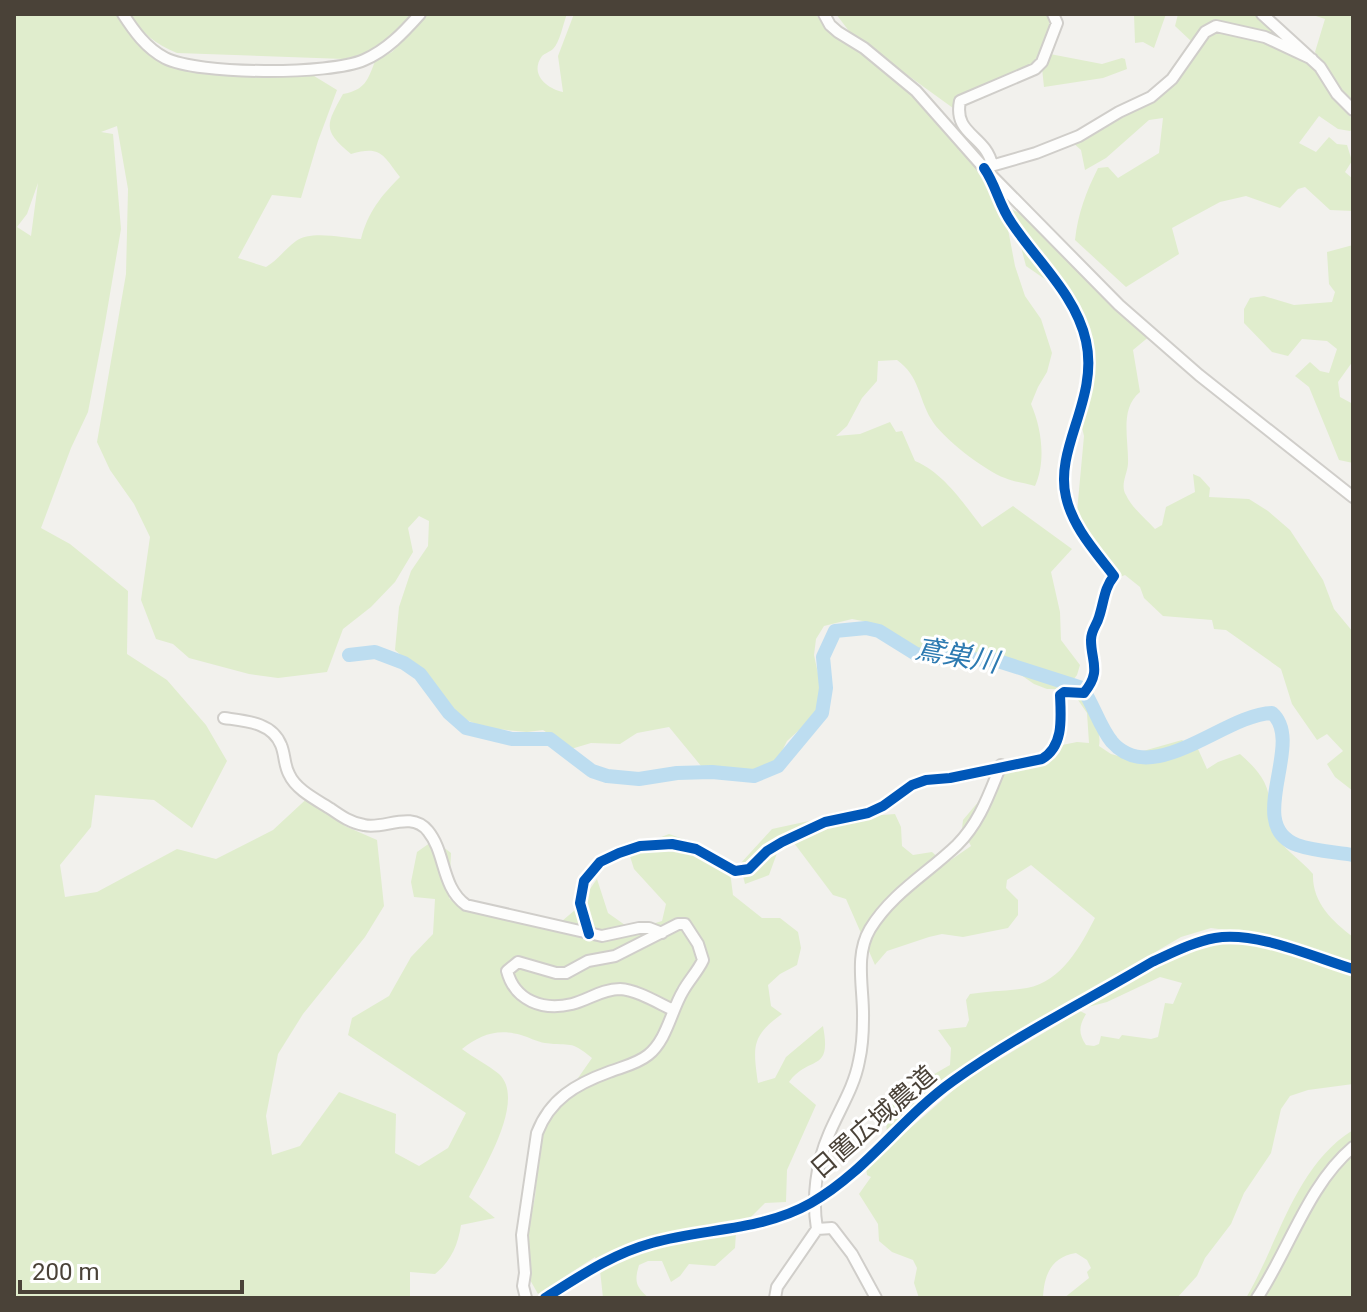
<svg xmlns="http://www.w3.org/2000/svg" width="1367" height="1312" viewBox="0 0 1367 1312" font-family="Roboto,'Noto Sans JP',sans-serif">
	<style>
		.green { fill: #e0edcd; fill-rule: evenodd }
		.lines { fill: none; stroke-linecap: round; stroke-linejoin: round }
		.river { stroke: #bdddf0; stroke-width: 14 }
		.minor-casing { stroke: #d0ceca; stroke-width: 14 }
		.minor { stroke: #fdfdfc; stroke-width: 10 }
		.cycleway-casing { stroke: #fff; stroke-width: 15 }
		.cycleway { stroke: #0057b8; stroke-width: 10 }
		.labels { text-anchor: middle; stroke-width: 6; stroke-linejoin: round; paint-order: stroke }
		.street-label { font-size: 26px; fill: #4a4238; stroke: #fff }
		.water-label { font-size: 28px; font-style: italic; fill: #2d7ab1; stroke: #fff }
	</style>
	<rect width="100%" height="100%" fill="#f2f1ed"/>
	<path class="green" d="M14,14H120L144,49L163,64L185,68H301L337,90L318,141L301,198L272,195L238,258L266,267C278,260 285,249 296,241C311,230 343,238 361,239C368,212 381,196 400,177C383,155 381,145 351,154C322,130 326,125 343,94C365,90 368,80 375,61L392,52L427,14H567C563,24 560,42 553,49C551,51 544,54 542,56C529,74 547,89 563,92L558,56L574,14H815L829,30L878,59L999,182L1015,266L1025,296L1041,319L1052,353L1047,372L1038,387L1031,404C1042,429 1046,462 1035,486C1025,483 1014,482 1005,478C985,471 941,437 931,419C918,397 920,377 897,360L878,361L877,381L862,398L847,426L836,436L860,434L890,422L896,432L902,431L915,461C944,473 963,503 982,527L1013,506L1072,549L1051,572L1060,612L1061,640L1080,665L1077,675L1066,689H1047L1034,684L994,656L964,655L927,659L905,652L885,638L868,622L852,619L824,626L816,639L814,655L822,692L817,714L787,741L778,759L756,770L722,779L706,772L669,727L637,733L620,744L591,743L571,749L543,730L527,732L486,728L464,719L447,703L432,682L395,650L399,607L411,571L428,546L429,521L419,516L408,528L413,552L395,582L371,607L343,629L327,672L278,678L249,674L189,658L173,644L156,639L141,600L150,537L134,504L110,470L97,442L126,274L128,189L117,126L101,132L113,134L121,229L104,329L88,412L71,448L41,528L70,544L128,591L127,654L167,680L206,725L227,761L192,828L154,800L95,795L91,827L60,865L65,897L97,892L177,849L216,859L273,830L314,792L345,826L377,840L384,906L365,937L303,1014L278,1054L266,1116L272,1155L300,1146L339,1092L396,1114L395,1153L419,1166L448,1148L466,1113L348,1035L352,1018L389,996L411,957L433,934L435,899L414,897L411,882L417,852L434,840L451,853L449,898C469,917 490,916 516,919C529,921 542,924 555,927L575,910L597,879L608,913L632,930L662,921L666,904L634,869L628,850L669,834L695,843L729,864L733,895L762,918H780L798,932L801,948L797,965L780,974L768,985L771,1006L782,1014C751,1036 753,1047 758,1083L775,1078L786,1057L823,1026C832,1074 810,1054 789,1082L816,1105L787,1170L786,1202L765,1203L736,1232L735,1248L715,1266L689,1264L680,1276L671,1282L662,1261H648L639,1265C634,1282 636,1287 649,1298H603L600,1270L595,1257L538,1294L525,1271L519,1249L529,1225L535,1197L540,1141L548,1121L592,1058C569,1039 572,1047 545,1043C537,1042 529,1037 521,1035C497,1028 480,1035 462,1049C474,1058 488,1065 499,1074C527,1100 482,1171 469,1197L495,1218L461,1225C458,1245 451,1261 435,1274L410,1272V1298H14ZM38,183L31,236L17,227L27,214Z
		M129,14H415L393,37L371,52L344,59L177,53C155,44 142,33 129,14Z
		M836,14H1045L1049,16C1054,78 1006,68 965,95L964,116L852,35Z
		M1134,14H1166L1154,48L1143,42L1135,43Z
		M1178,14H1271L1302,51L1336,100L1353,120V129L1350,131L1338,129L1319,116L1299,143L1316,152L1329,137L1337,144L1347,145L1352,161L1345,172L1353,179V211L1330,210L1305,187L1298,189L1280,208L1246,196L1220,202L1172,228L1179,254L1126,287L1075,240C1078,213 1086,192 1098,168L1108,167L1118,178L1159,153L1163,118L1149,120L1106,158L1085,170L1081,150L1072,142L1170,85L1192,42L1175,26Z
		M1310,14H1353V108L1338,90L1315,52L1325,19Z
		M1050,54L1102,64L1122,58L1125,59L1127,69L1103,78L1044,87L1042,68Z
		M1011,209L1030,218L1151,335L1133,350L1140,392C1119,409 1129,440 1128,464C1127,475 1120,485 1126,495C1132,508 1146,519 1155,529L1162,525L1166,507L1195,492L1193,474L1200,477L1210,488L1209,497L1249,499L1268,511L1290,530L1323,580L1334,609L1353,632V791L1335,777L1327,764L1343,751L1327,734L1317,740L1292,704L1281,669L1226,630L1214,629L1212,620L1163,616L1144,598L1140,587L1125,575L1120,577L1091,538L1077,512L1084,436L1076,402L1092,360L1065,293L1026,266Z
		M1353,245V361L1338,382L1340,397L1353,404V463L1339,460L1309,387L1295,376L1310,362L1320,371L1329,373L1337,349L1327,341L1302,339L1288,356L1272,352L1244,323V309L1250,298L1264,296L1294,305L1332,302L1335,292L1329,284L1327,252Z
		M1084,698C1091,712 1102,729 1099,746L1111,754L1122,757L1182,740L1198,749L1207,769L1218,762L1240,754C1258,770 1270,783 1270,808C1270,818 1267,822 1273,832C1282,848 1301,860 1313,874C1312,902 1332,921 1353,937V961L1248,933L1211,928L1181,937L990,1049L945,1080L887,1133L885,1111C905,1091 925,1079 950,1065L951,1048L938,1030L966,1027L969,1020L966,1000L970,994C989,991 1009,991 1027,988C1062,981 1080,947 1095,918L1031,865L1007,880L1006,888L1018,900V915L1008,928L963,937L942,934L929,937L887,951L875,965L846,899L833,895L794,843L780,845L769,875L745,884L740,864L772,829L864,809L882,815L895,814L901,827L902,846L913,855L932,852L945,864L971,846L962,829L963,820L984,795L996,772L1023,766L1047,748L1077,742L1089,743L1087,713L1078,700Z
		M1221,944L1256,945L1353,973V1084L1308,1090L1290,1096L1281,1109L1271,1153L1244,1193L1231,1224L1205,1258L1197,1276L1177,1298H1064L1089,1278L1087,1272L1091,1268L1087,1260L1076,1253C1051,1257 1044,1275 1043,1298H919L914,1283L917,1268L913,1260L892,1252L879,1241L878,1224L859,1194L871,1177L867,1175L866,1167L965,1080L1080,1011L1086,1014C1079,1026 1078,1033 1086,1045L1094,1046L1099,1044L1101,1036L1119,1039L1122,1035L1151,1039L1158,1037L1165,1003L1173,1004L1182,983L1160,977L1107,1002L1084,1008C1125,984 1172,951 1221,944Z
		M1353,1130V1298H1246C1279,1242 1295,1166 1353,1130Z"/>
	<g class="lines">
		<path class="river" d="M349,655L375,652L404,663L420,674L449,713L466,728L512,739H550L592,771L607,776L639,779L677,773L712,772L754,776L778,766L822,713L826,688L823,657L835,631L866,628L879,631L916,654L937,658L995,660L1082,688C1094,705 1099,726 1112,742C1153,789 1225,714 1272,713C1306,743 1243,825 1297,845C1314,851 1335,852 1353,855"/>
		<g class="minor-casing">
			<path id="minor" d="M123,14C134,31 146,48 165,58C198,75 330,75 364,60C387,50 403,33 420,14
				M824,14L830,25L838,32L864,48L916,91L984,168L1119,305L1199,375L1353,497
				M1262,14L1320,67L1337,94L1353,110
				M992,165C986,135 953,135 960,101L1035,69L1042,62L1057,23L1053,14
				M984,168L1036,153L1079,136L1119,112L1151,97L1172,79L1205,32L1216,26L1265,37L1312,59
				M224,718C245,721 272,722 281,745C285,754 284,765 289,774C296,790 317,800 331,809C341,816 351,823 364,825C384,830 411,810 428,831C446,853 441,887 466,905L602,936L639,928H649L662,933
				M589,934L580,903L584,881L600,862L619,853L640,846L672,844L696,849L735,871L749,869L767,851L782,842L825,822L868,813L883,806L912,785L926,780L950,778L1042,759C1064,746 1061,718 1060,695L1064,692L1084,693C1102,671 1091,662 1091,640C1091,630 1097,625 1099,617C1104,602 1104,588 1114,576C1096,552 1073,528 1066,497C1054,448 1099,399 1086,341C1076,295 1036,260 1011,222C999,205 996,185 984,168
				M817,1229L832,1228L852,1254L876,1298
				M526,1298L523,1286L525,1273L522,1235L537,1133C550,1099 576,1084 609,1072C622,1067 637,1064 648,1055C667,1040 671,1011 683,991C689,980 698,971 703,960L698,944L685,924H678L615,956L588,961L566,973H556L518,962L507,971C515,1001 543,1011 572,1004C588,1000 602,989 620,989C637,990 658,1003 673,1010
				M545,1298C580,1276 612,1254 652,1243C705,1228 762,1231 811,1203C866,1172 902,1117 953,1081C1016,1036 1086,1001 1152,962C1172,953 1193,942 1215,938C1257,931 1313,957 1353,969
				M775,1298L777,1287L817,1229C812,1198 816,1164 829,1134C839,1110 854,1088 859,1061C862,1048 863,1032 863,1019C864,989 854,956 870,929C892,893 928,873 957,845C980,822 989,794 1001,765
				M1257,1298C1289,1250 1308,1185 1353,1147"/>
		</g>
		<use href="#minor" class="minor"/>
		<g class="cycleway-casing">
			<path id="cycleway" d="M589,934L580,903L584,881L600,862L619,853L640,846L672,844L696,849L735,871L749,869L767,851L782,842L825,822L868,813L883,806L912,785L926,780L950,778L1042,759C1064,746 1061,718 1060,695L1064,692L1084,693C1102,671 1091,662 1091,640C1091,630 1097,625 1099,617C1104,602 1104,588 1114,576C1096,552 1073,528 1066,497C1054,448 1099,399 1086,341C1076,295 1036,260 1011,222C999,205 996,185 984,168
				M545,1298C580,1276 612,1254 652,1243C705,1228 762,1231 811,1203C866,1172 902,1117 953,1081C1016,1036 1086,1001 1152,962C1172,953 1193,942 1215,938C1257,931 1313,957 1353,969"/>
		</g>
		<use href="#cycleway" class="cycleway"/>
	</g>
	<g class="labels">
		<g class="street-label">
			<text transform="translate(873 1122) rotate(-41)" y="9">日置広域農道</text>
		</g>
		<g class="water-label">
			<text transform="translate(957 655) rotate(10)" y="10">鳶巣川</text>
		</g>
	</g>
	<rect width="1367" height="1312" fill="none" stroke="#4a4238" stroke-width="32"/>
	<path d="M20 1280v12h222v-12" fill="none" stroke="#4a4238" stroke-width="4"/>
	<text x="32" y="1280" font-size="24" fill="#4a4238" stroke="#ffffff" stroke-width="6" paint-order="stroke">200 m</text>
</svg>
